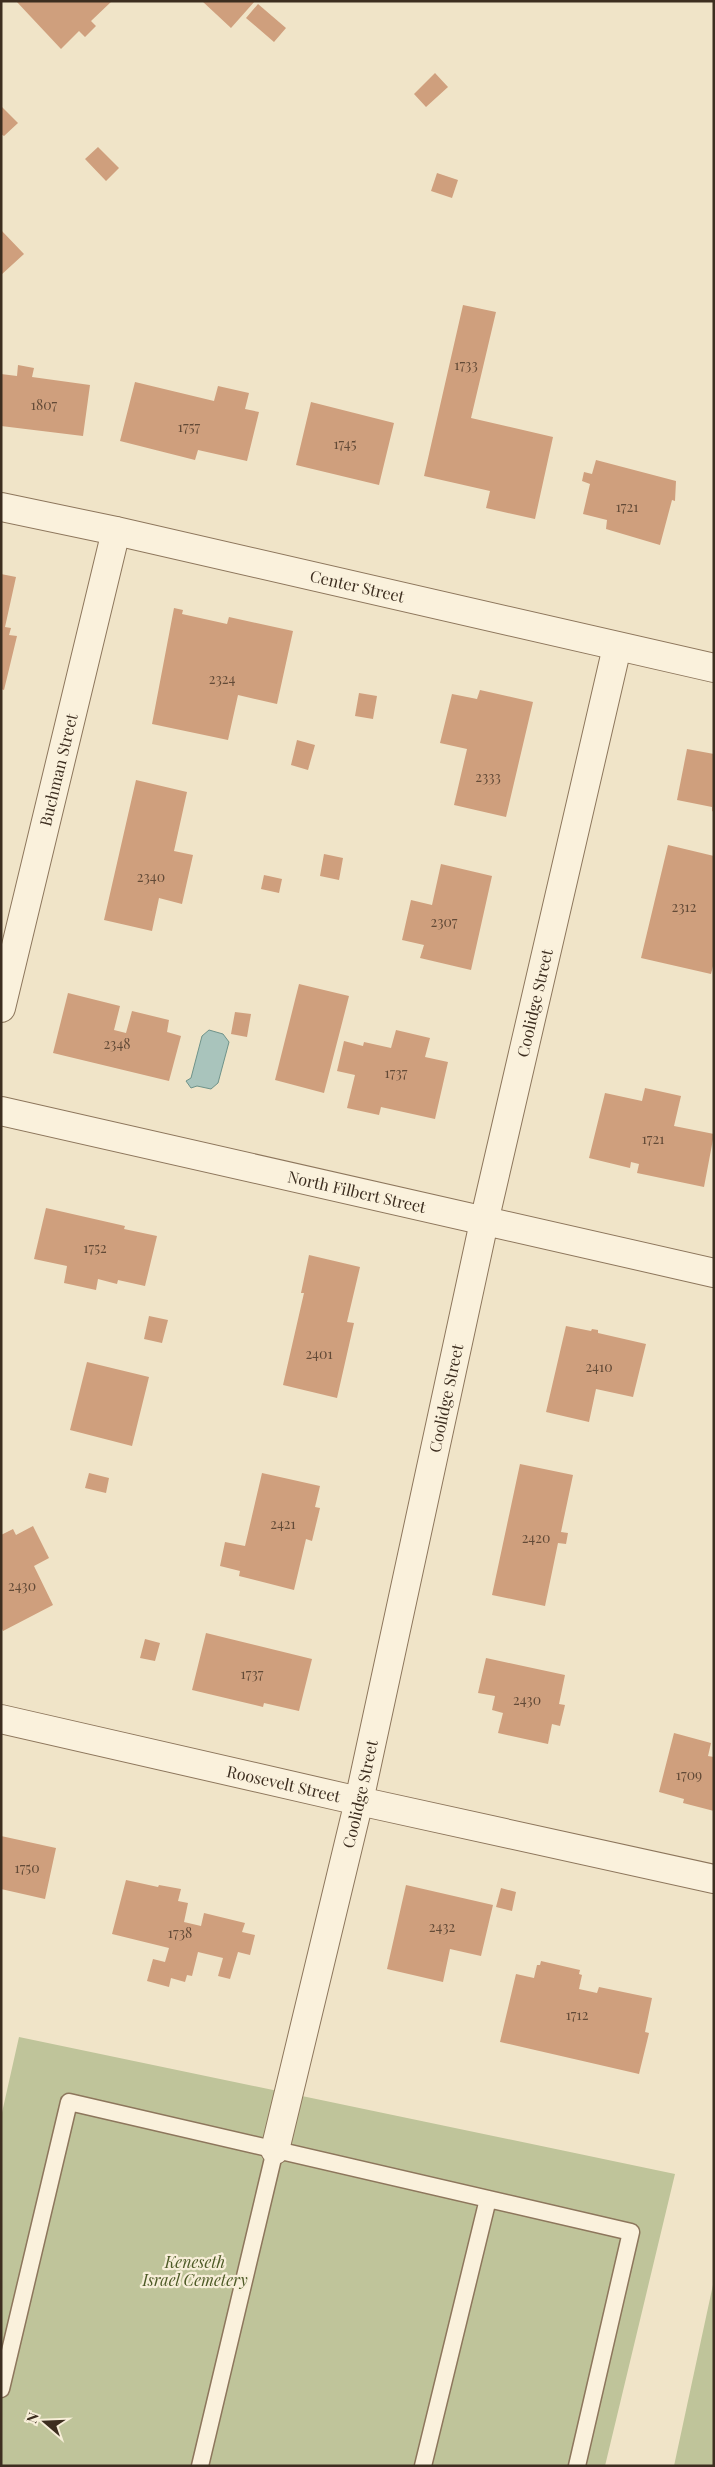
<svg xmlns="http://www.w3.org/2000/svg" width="715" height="2467" viewBox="0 0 715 2467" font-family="'Playfair Display',serif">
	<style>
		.cemetery { fill: #bfc49a }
		.water { fill: #a9c4bc; stroke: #6f938a }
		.building { fill: #cf9f7d }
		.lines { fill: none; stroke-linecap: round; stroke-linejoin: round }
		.service-casing { stroke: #8d765c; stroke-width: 19 }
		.minor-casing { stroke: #8d765c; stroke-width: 30 }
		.service { stroke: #faf1dc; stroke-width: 16 }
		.minor { stroke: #faf1dc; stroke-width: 28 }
		.labels { text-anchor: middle; stroke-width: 4.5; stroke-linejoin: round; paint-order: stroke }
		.number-label { font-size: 14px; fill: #624a37 }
		.street-label { font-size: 16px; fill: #3d2e20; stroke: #f7eed8 }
		.park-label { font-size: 16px; font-style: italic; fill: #4d5a26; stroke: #f7eed8 }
	</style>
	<rect width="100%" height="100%" fill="#f0e4c8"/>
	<path class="cemetery" d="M19,2037L675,2174L605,2466H1V2117Z
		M714,2280V2466H674Z"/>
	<path class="water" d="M209,1030L223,1034L229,1042L218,1083L211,1089L197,1086L191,1088L186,1081L191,1078L202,1036Z"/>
	<path class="building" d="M16,1H112L91,21L96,26L85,37L79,31L61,49Z
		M202,1H255L231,28Z
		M258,4L286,28L274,42L246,18Z
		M435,73L448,87L426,107L414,94Z
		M1,106L18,123L4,136L1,134Z
		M98,147L119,168L106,181L85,159Z
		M437,173L458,180L452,198L431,191Z
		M1,230L24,254L1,275Z
		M463,305L496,312L471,418L553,437L535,519L486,508L490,491L424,476Z
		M18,365L34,368L32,377L90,385L83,436L1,426V374L17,376Z
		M135,382L214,401L218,386L249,393L245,409L259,412L247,461L198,450L195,460L120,441Z
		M311,402L394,423L379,485L296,465Z
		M596,460L676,481L675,501L672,500L660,545L606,529L607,520L583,514L590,484L582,481L584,472L592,474Z
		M1,574L16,577L5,627L11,628L9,635L17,636L4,690L1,689Z
		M174,608L183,610L182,614L227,624L229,617L293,631L277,704L238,695L228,740L152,724Z
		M480,690L533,702L506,817L454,805L467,749L440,743L452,694L477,699Z
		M359,693L377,696L373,719L355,716Z
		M297,740L315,745L308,770L291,765Z
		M687,749L714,754V812L712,811V807L677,800Z
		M136,780L187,792L174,851L193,855L182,904L159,898L152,931L104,920Z
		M668,845L714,856V962L711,974L641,958Z
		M324,854L343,858L339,880L320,876Z
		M441,864L492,876L471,970L420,958L424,945L402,940L411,900L432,905Z
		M264,875L282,879L279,893L261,889Z
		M299,984L349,996L324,1093L275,1080Z
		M68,993L120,1006L114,1030L126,1033L132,1011L169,1020L167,1032L181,1036L169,1081L53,1053Z
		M235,1012L251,1014L247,1037L231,1034Z
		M396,1030L430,1038L425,1057L448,1062L435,1119L381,1107L379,1115L347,1108L355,1075L337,1071L344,1041L363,1046L364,1042L391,1048Z
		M645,1088L681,1096L674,1126L714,1134L704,1187L637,1173L639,1164L631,1162L630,1168L589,1158L605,1093L642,1101Z
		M46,1208L125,1226L124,1229L157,1236L145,1286L118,1280L117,1284L98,1279L96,1290L64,1283L67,1266L34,1259Z
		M309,1255L360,1267L347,1322L354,1323L337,1398L283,1385L304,1293H301Z
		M149,1316L168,1320L162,1343L144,1339Z
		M566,1326L591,1331L592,1329L598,1330V1333L646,1344L633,1397L596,1389L589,1422L546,1412Z
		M87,1362L149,1377L132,1446L70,1430Z
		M520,1464L573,1475L561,1532L568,1533L566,1544L558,1543L545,1606L492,1595Z
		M89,1473L109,1478L106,1493L85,1488Z
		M262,1473L320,1486L315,1507L320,1508L312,1541L306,1539L294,1590L239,1576L240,1571L220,1566L225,1542L245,1546Z
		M33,1526L49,1558L34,1566L53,1605L3,1631L1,1627V1535L13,1529L16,1535Z
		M206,1633L312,1659L299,1711L264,1703L263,1707L192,1690Z
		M145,1639L160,1643L155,1661L140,1658Z
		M486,1658L565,1675L559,1704L565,1705L560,1726L552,1724L548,1744L498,1733L503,1713L492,1710L495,1696L478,1693Z
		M674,1733L711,1743L708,1756L714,1757V1811L683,1803L684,1799L659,1792Z
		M1,1836L56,1848L45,1899L1,1889Z
		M126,1880L158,1887L159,1885L181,1889L178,1901L188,1903L184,1922L201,1926L204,1913L245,1923L242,1932L255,1935L250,1955L238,1952L230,1979L218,1976L223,1958L198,1952L192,1976L187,1975L185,1982L171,1978L169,1987L147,1981L153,1959L165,1962L169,1948L112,1934Z
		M406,1885L493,1905L481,1956L450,1949L443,1982L387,1969Z
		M501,1888L516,1892L512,1911L496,1907Z
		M541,1961L580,1970L579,1974L582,1975L579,1989L597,1993L599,1987L652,1998L645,2032L649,2033L639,2074L500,2042L516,1974L534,1978L537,1965H540Z"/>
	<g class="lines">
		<g class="service-casing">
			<path id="service" d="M1,2389L69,2102L631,2232L577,2466
				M200,2466L275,2150
				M423,2466L488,2199"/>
		</g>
		<g class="minor-casing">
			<g id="minor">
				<path id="s1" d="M1,507L116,531L714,668"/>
				<path id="s2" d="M1,1008L116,531"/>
				<path id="s3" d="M1,1111L714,1273"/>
				<path id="s4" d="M1,1719L359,1801L714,1879"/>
				<path id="s5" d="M275,2150L359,1801L484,1222L617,647"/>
			</g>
		</g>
		<use href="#service" class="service"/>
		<use href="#minor" class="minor"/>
	</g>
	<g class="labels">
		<g class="number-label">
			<text x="466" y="370">1733</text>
			<text x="44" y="410">1807</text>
			<text x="189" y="432">1757</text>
			<text x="345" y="449">1745</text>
			<text x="627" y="512">1721</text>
			<text x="222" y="684">2324</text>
			<text x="488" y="782">2333</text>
			<text x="151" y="882">2340</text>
			<text x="684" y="912">2312</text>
			<text x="444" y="927">2307</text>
			<text x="117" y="1049">2348</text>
			<text x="396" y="1078">1737</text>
			<text x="653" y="1144">1721</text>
			<text x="95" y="1253">1752</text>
			<text x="319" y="1359">2401</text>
			<text x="599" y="1372">2410</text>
			<text x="283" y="1529">2421</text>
			<text x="536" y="1543">2420</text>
			<text x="22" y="1591">2430</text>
			<text x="252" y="1679">1737</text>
			<text x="527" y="1705">2430</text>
			<text x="689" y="1780">1709</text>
			<text x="27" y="1873">1750</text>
			<text x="442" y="1932">2432</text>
			<text x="180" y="1938">1738</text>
			<text x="577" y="2020">1712</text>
		</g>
		<g class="street-label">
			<text dy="6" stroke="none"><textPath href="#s1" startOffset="365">Center Street</textPath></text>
			<text dy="6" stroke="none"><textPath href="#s2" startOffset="245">Buchman Street</textPath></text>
			<text dy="6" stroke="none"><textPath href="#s5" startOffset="1176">Coolidge Street</textPath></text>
			<text dy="6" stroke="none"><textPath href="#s3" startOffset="365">North Filbert Street</textPath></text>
			<text dy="6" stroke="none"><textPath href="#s5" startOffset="771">Coolidge Street</textPath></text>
			<text dy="6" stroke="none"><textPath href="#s4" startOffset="290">Roosevelt Street</textPath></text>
			<text dy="6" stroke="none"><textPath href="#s5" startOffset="366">Coolidge Street</textPath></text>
		</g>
		<g class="park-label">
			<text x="195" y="2268">Keneseth<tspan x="195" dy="18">Israel Cemetery</tspan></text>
		</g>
	</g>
	<rect width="715" height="2467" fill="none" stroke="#3d2e20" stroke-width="5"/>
	<g transform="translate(45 2422) rotate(289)" stroke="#f7eed8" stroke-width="4" paint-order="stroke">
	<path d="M0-4L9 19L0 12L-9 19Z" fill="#3d2e20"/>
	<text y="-8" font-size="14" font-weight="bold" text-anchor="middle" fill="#3d2e20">N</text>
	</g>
</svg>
